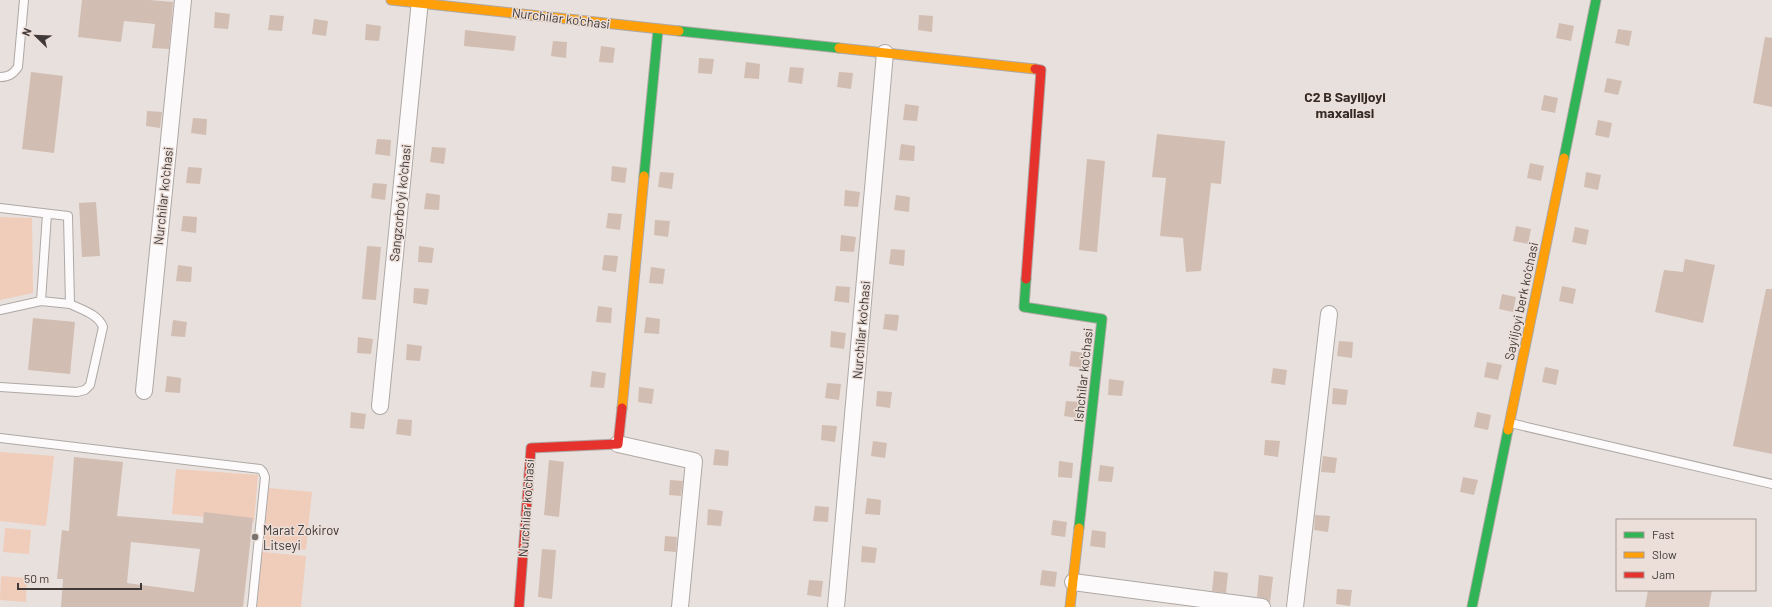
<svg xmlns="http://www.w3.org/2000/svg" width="1772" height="607" viewBox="0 0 1772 607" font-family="Barlow,sans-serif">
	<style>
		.green { fill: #f0ccba }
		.building { fill: #d2bdb2; fill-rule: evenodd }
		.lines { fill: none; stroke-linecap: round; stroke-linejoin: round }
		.lane-casing { stroke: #aea8a5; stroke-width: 10 }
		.street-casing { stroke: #aea8a5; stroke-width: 18 }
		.fast-casing { stroke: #aea8a5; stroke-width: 11 }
		.slow-casing { stroke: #aea8a5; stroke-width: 11 }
		.jam-casing { stroke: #aea8a5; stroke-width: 11 }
		.lane { stroke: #fcfafa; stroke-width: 8 }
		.street { stroke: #fcfafa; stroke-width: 16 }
		.fast { stroke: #30b455; stroke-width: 9 }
		.slow { stroke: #ff9f0a; stroke-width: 9 }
		.jam { stroke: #e5322d; stroke-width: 9 }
		.poi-dot { fill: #7a7471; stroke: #ecded8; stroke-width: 1.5 }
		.labels { text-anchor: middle; stroke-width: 3; stroke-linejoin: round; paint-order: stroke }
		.street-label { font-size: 13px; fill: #3f3a38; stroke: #ecded8 }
		.poi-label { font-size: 13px; fill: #3f3a38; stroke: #ecded8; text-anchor: start }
		.neighbourhood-label { font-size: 14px; font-weight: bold; fill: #342b26; stroke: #ecded8 }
	</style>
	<rect width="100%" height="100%" fill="#e8e0dc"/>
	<path class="green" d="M0,217L32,218L33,293L0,300Z
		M0,452L54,456L46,526L0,521Z
		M176,469L258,475L254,521L172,514Z
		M269,488L312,492L306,550L263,546Z
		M5,528L31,530L29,554L3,552Z
		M262,552L306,556L301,607H257Z
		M1,576L27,578L26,602L0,600Z"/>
	<path class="building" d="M82,0H150L173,2L169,49L152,48L155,24L124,21L121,42L78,37Z
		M215,12L230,14L228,29L214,28Z
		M270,15L284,16L282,31L268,30Z
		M919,15L933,16L932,32L918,30Z
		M314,19L328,21L326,36L312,34Z
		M1559,23L1574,26L1571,41L1556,38Z
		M366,24L381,26L379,41L365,40Z
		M1618,29L1632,31L1629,46L1615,43Z
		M465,30L516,36L514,51L464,46Z
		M1765,37L1772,38V107L1753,103Z
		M553,41L567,42L566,58L551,56Z
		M601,46L615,48L613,63L599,62Z
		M699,58L714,59L712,74L698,73Z
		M746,62L760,64L759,79L744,78Z
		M790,67L804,68L802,84L788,82Z
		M31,72L63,76L54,153L22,149Z
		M839,72L853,73L851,89L837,87Z
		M1607,78L1622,81L1618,95L1604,92Z
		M1544,95L1558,98L1555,113L1541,110Z
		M905,104L919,106L917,121L903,120Z
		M147,111L162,112L160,128L146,126Z
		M193,118L207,119L206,135L191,133Z
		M1598,120L1612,123L1609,138L1595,135Z
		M1157,134L1225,141L1221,184L1211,183L1201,271L1186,272L1183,238L1160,236L1166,178L1152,177Z
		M377,139L391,140L390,156L375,154Z
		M901,144L915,146L914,161L899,160Z
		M432,147L446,148L444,164L430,162Z
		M1087,159L1105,161L1097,252L1079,250Z
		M1530,163L1544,166L1541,181L1527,178Z
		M612,166L627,168L625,183L611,181Z
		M188,167L202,168L200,184L186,183Z
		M660,172L674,173L672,189L658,187Z
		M1586,172L1601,175L1598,190L1584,187Z
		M373,183L387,184L385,200L371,198Z
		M845,190L860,192L858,207L844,206Z
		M426,193L440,195L439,210L424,209Z
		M896,195L910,197L909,212L894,210Z
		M96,202L100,256L82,257L79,203Z
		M608,213L622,214L620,230L606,228Z
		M183,216L197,217L196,233L181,231Z
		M655,220L670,221L668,237L654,235Z
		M1516,226L1531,229L1528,244L1513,241Z
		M1575,227L1589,230L1586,245L1572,242Z
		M841,235L856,237L854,252L840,251Z
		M367,246L381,247L376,300L362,299Z
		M419,246L434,248L432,263L418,262Z
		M891,249L905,250L904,266L889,264Z
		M604,255L618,256L616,272L602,270Z
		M1685,259L1715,265L1703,323L1655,312L1664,270L1683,272Z
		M178,265L192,267L191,282L176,281Z
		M651,267L665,269L663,284L649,283Z
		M836,286L850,287L849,303L834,301Z
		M1562,286L1576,289L1573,304L1559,301Z
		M414,288L429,289L427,305L413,303Z
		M1766,289H1772V454L1733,446Z
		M1502,294L1516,297L1513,312L1499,309Z
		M598,306L612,308L611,323L596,322Z
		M885,314L899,315L897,331L883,329Z
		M646,317L660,319L659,334L644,333Z
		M33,318L75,322L70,374L28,370Z
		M173,320L187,322L185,337L171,336Z
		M831,331L846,333L844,349L830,347Z
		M358,337L373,339L371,354L357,353Z
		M1339,341L1353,342L1352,358L1337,356Z
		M407,344L422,346L420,361L406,360Z
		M1071,351L1085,353L1084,368L1069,366Z
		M1487,362L1502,365L1498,380L1484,377Z
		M1545,367L1559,370L1556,385L1542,382Z
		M1273,368L1287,370L1285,385L1271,383Z
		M592,371L606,373L604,388L590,387Z
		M167,376L181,378L180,393L165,392Z
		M1109,379L1124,381L1122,396L1108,395Z
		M827,383L841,384L839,400L825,398Z
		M639,387L654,389L652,404L638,402Z
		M1333,388L1348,390L1346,405L1332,404Z
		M877,391L892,392L890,408L876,406Z
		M1066,401L1080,402L1078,418L1064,416Z
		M351,412L366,414L364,429L350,428Z
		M1477,412L1491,415L1488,430L1474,427Z
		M398,419L412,420L411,436L396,434Z
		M822,425L837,426L835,442L821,440Z
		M1265,440L1280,441L1278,457L1264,455Z
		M873,441L887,443L885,458L871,456Z
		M715,449L729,451L728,466L713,465Z
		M1323,456L1337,458L1335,473L1321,472Z
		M74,457L123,462L117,516L203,523L204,512L253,518L243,607H61L63,579H57L62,530L69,531ZM131,542L200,549L194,592L127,583Z
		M549,460L564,462L559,517L544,515Z
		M1059,461L1073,463L1072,478L1058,477Z
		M1100,465L1114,467L1112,482L1098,481Z
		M1463,477L1478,480L1474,495L1460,492Z
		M670,480L683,481L681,496L669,495Z
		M867,498L881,500L880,515L865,514Z
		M815,506L829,507L828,522L813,521Z
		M708,509L723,511L721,526L707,525Z
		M1315,515L1330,516L1328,532L1314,530Z
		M1053,520L1067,522L1065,537L1051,535Z
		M1092,530L1106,532L1105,548L1090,546Z
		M665,536L677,537L676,552L664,551Z
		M862,546L877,548L875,563L861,562Z
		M542,549L556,550L552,599L538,597Z
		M1042,570L1057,572L1055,587L1040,585Z
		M1214,571L1228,573L1226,593L1212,591Z
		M1259,575L1273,577L1270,603L1267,599L1257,597Z
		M809,580L823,581L821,597L807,595Z
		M1337,589L1352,590L1350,606L1336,604Z
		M1648,590H1712L1709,607H1645Z"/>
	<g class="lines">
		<g class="lane-casing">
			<path id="lane" d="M0,77C9,77 13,74 18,67L24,0
				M0,208L68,216L70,304L41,301L0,310
				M41,301L47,214
				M0,387L77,392L85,390L90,385L103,327C98,314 82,310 70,304
				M1510,423L1772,484
				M0,438L260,469L263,472L265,477L252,607"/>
		</g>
		<g class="street-casing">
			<path id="street" d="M144,391L183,0
				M380,406L420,0
				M618,444L694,461L680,607
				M1073,582L1262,607
				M836,607L885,53
				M1295,607L1329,314"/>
		</g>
		<g class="fast-casing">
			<path id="fast" d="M679,31L839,48
				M1564,158L1596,0
				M644,176L658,30
				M1026,279L1024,307L1102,319L1079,528
				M1472,607L1508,430"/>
		</g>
		<g class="slow-casing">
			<path id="slow" d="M391,0L679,31
				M839,48L1035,69
				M622,408L644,176
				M1508,430L1564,158
				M1070,607L1079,528"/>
		</g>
		<g class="jam-casing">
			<path id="jam" d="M1026,279L1041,70L1035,69
				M519,607L531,448L618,444L622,408"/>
		</g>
		<use href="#lane" class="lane"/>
		<use href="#street" class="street"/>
		<use href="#fast" class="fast"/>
		<use href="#slow" class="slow"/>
		<use href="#jam" class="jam"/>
	</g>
	<circle class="poi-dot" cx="255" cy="537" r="4"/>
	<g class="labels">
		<g class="street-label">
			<text transform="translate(561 18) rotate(7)" y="5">Nurchilar ko'chasi</text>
			<text transform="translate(163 196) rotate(-84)" y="5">Nurchilar ko'chasi</text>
			<text transform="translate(400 203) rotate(-84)" y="5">Sangzorbo'yi ko'chasi</text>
			<text transform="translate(1521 301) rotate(-78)" y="5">Sayiljoyi berk ko'chasi</text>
			<text transform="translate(861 330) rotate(-85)" y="5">Nurchilar ko'chasi</text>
			<text transform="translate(1083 375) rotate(-84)" y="5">Ishchilar ko'chasi</text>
			<text transform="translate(526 508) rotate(-86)" y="5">Nurchilar ko'chasi</text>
		</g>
		<g class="poi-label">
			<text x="263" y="535">Marat Zokirov<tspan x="263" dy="15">Litseyi</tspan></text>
		</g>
		<g class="neighbourhood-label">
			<text x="1345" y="102">C2 B Sayiljoyi<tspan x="1345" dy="16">maxallasi</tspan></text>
		</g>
	</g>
	<rect x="1616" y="519" width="140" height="72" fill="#ecded8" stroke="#a79c98"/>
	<rect x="1624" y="532" width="20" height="6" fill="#30b455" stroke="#a79c98"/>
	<text x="1652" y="539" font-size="12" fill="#3f3a38">Fast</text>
	<rect x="1624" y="552" width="20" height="6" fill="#ff9f0a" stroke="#a79c98"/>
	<text x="1652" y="559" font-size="12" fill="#3f3a38">Slow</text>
	<rect x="1624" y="572" width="20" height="6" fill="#e5322d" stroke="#a79c98"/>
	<text x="1652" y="579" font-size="12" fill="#3f3a38">Jam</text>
	<g transform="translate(36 36) rotate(293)" stroke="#ecded8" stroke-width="3" paint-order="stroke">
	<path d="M0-3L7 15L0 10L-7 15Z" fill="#3f3a38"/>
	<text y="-6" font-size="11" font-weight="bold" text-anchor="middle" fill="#3f3a38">N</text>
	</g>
	<path d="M18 583v6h123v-6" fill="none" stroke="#3f3a38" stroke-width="2"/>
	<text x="24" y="583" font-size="12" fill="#3f3a38" stroke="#ecded8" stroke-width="3" paint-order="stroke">50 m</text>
</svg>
